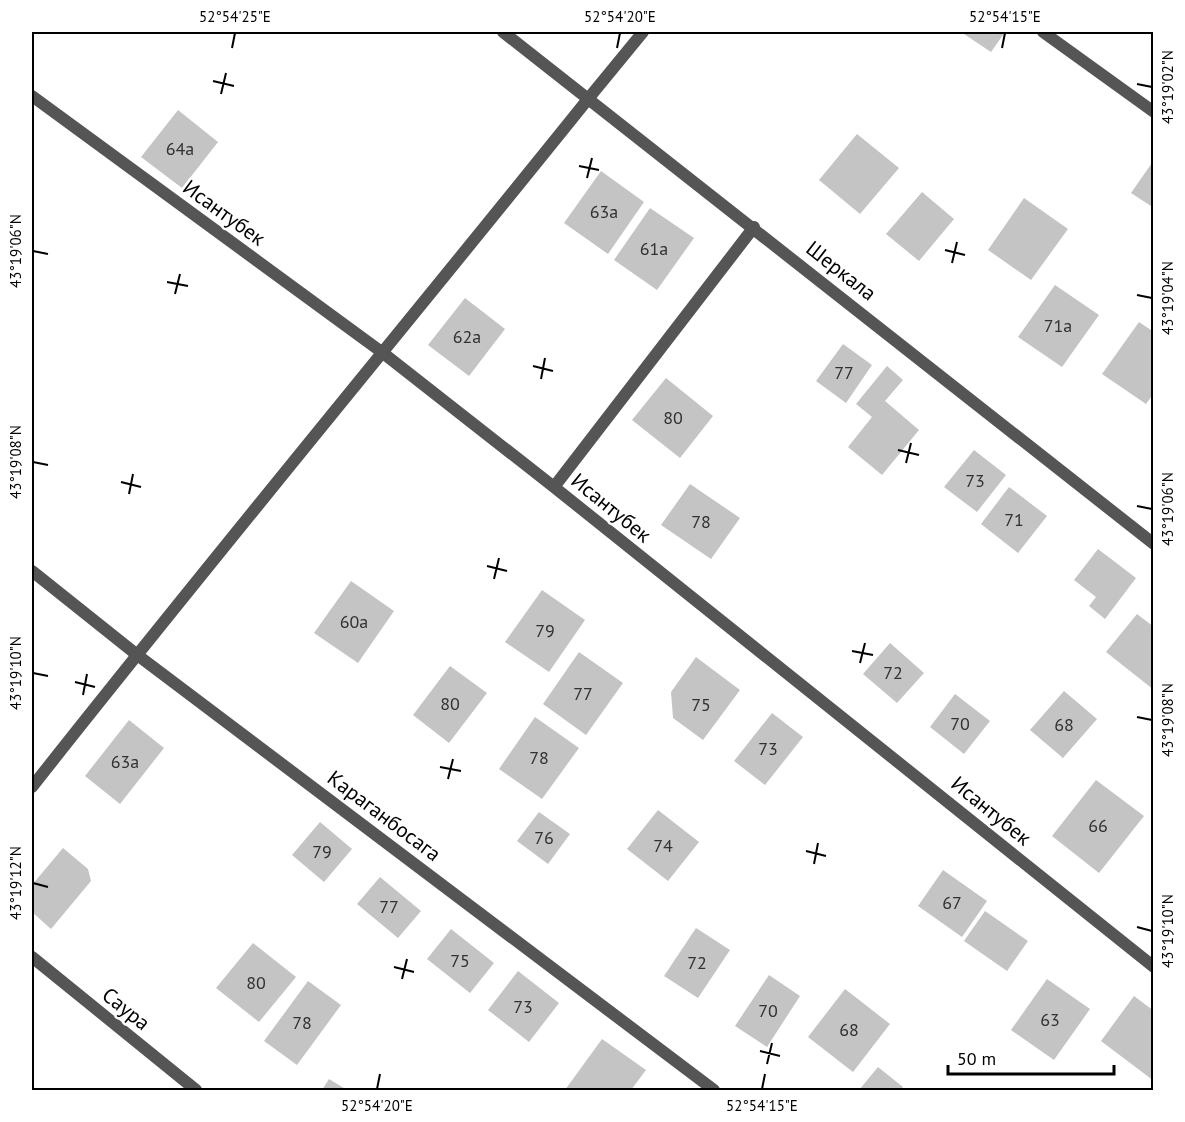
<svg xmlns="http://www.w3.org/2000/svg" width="1185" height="1122" viewBox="0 0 1185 1122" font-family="'PT Sans',sans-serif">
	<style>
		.building { fill: #c4c4c4 }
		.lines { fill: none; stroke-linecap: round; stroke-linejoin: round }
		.minor { stroke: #555; stroke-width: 12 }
		.tertiary { stroke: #555; stroke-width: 12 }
		.ticks { fill: none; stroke: #000; stroke-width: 2 }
		.labels { text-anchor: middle; stroke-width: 5; stroke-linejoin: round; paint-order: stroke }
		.number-label { font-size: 18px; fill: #313131 }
		.street-label { font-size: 21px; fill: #000; stroke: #fff }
		.neatline { fill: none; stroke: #000; stroke-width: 2 }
		.ticks-label { font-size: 15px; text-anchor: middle; fill: #000 }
	</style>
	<rect width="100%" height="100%" fill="#fff"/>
	<path class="building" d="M961,32H1005L991,52Z
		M178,110L218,142L182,188L141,157Z
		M857,134L899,168L860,214L819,180Z
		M1154,160V208L1131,193Z
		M601,171L644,202L608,254L564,223Z
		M922,192L954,219L919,261L886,234Z
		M1024,198L1068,229L1031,280L988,250Z
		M650,208L694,238L657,290L614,260Z
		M1055,285L1099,315L1062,367L1018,337Z
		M465,298L505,329L469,376L428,345Z
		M1139,322L1154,332V393L1146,404L1102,374Z
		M843,344L872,365L846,403L816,381Z
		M887,366L903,380L885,401L919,430L882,475L848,447L872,417L856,404Z
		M666,378L713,416L680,458L632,420Z
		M974,450L1006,475L977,512L944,487Z
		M690,484L740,518L711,559L661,525Z
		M1009,487L1047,516L1018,553L981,524Z
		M1098,549L1136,578L1105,619L1089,606L1096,597L1074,580Z
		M351,581L394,611L358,663L314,633Z
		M542,590L585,620L549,672L505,642Z
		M1137,614L1154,627V690L1106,652Z
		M890,643L924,673L897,703L863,674Z
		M579,652L623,683L586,735L543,704Z
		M696,657L740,690L703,740L673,718L671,692Z
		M450,666L487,693L449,743L413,715Z
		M1064,691L1097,719L1063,758L1030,730Z
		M955,694L990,721L964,754L930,727Z
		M772,713L803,737L765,785L734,761Z
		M535,717L579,748L542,799L499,769Z
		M129,720L164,748L120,804L85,776Z
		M1096,780L1144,816L1099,873L1052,836Z
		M658,810L699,842L668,881L627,849Z
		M539,812L570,834L548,864L517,841Z
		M320,822L352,849L324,882L292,855Z
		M63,848L88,869L91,881L51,929L32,912V885Z
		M943,870L987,901L962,937L918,906Z
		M380,877L421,911L398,938L357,904Z
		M985,911L1028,941L1007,971L964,941Z
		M696,928L730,950L698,998L664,976Z
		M451,929L494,963L470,993L427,959Z
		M253,943L296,977L259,1022L216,988Z
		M518,971L559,1003L529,1042L488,1010Z
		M769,975L800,996L767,1047L735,1026Z
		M1047,979L1090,1009L1054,1060L1011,1030Z
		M308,981L341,1005L297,1065L264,1041Z
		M845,989L890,1024L853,1072L808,1037Z
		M1134,996L1154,1011V1081L1101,1041Z
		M602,1039L646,1070L631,1090H565Z
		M878,1067L903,1087L900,1090H859Z
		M329,1079L347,1090H322Z"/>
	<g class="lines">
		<path class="minor" d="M1043,32L1154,112
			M32,96L383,353L554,487L1154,967
			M588,99L643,32
			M554,487L754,227
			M32,571L136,654L714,1090
			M32,957L196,1090"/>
		<path class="tertiary" d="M503,32L1154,544
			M32,787C214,556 403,329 588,99"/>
	</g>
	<path class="ticks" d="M232,48L235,33M617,48L620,33M1002,48L1005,33M213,81L234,86M1137,84L1152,87M221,94L226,73M579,166L599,170M587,178L592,158M945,250L965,255M33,251L48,254M952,263L957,242M167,282L188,286M175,294L180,274M1137,295L1152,298M533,366L553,371M541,379L545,358M898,450L919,455M33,462L48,465M906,463L911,443M121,482L141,487M129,494L133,474M1137,506L1152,509M487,566L507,571M494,579L499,558M852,651L873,655M860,663L865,643M33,673L48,676M75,682L95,687M83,695L87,674M1137,717L1152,720M440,767L461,771M448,779L453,759M806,851L826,856M814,864L818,843M33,883L48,887M1137,927L1152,931M394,967L414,972M402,979L407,959M760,1051L780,1056M767,1064L772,1043M377,1089L380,1074M762,1089L765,1074"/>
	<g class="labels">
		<g class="number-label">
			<text x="180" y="155">64а</text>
			<text x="604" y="218">63а</text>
			<text x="654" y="255">61а</text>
			<text x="1058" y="332">71а</text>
			<text x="467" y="343">62а</text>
			<text x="844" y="379">77</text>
			<text x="673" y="424">80</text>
			<text x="975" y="487">73</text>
			<text x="1014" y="526">71</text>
			<text x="701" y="528">78</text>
			<text x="354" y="628">60а</text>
			<text x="545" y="637">79</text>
			<text x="893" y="679">72</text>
			<text x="583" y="700">77</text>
			<text x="450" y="710">80</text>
			<text x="701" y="711">75</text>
			<text x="960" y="730">70</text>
			<text x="1064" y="731">68</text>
			<text x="768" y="755">73</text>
			<text x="539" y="764">78</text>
			<text x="125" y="768">63а</text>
			<text x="1098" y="832">66</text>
			<text x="544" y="844">76</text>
			<text x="663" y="852">74</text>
			<text x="322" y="858">79</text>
			<text x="952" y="909">67</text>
			<text x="389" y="913">77</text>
			<text x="460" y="967">75</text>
			<text x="697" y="969">72</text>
			<text x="256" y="989">80</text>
			<text x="523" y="1013">73</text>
			<text x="768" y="1017">70</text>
			<text x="1050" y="1026">63</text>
			<text x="302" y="1029">78</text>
			<text x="849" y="1036">68</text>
		</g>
		<g class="street-label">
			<text transform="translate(224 213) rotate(36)" y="7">Исантубек</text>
			<text transform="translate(841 271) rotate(38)" y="7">Шеркала</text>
			<text transform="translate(611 508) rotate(39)" y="7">Исантубек</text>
			<text transform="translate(991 811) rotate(39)" y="7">Исантубек</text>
			<text transform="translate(384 816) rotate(37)" y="7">Караганбосага</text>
			<text transform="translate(126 1009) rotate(39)" y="7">Саура</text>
		</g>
	</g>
	<rect width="1185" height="1122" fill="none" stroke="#ffffff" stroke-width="66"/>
	<path d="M948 1065v9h166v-9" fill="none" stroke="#000000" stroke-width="3"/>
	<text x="957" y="1065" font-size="18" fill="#000000" stroke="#ffffff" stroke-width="4.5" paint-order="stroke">50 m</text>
	<rect x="33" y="33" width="1119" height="1056" class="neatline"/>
	<g class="ticks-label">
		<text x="235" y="22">52°54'25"E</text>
		<text x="620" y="22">52°54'20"E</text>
		<text x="1005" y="22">52°54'15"E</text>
		<text transform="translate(1168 87) rotate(-90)" y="5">43°19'02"N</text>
		<text transform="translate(16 251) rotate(-90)" y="5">43°19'06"N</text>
		<text transform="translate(1168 298) rotate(-90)" y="5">43°19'04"N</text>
		<text transform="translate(16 462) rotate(-90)" y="5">43°19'08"N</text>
		<text transform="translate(1168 509) rotate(-90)" y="5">43°19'06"N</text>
		<text transform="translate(16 673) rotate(-90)" y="5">43°19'10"N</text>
		<text transform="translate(1168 720) rotate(-90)" y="5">43°19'08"N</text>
		<text transform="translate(16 883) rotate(-90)" y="5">43°19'12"N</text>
		<text transform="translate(1168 931) rotate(-90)" y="5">43°19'10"N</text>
		<text x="377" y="1111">52°54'20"E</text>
		<text x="762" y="1111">52°54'15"E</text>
	</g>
</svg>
